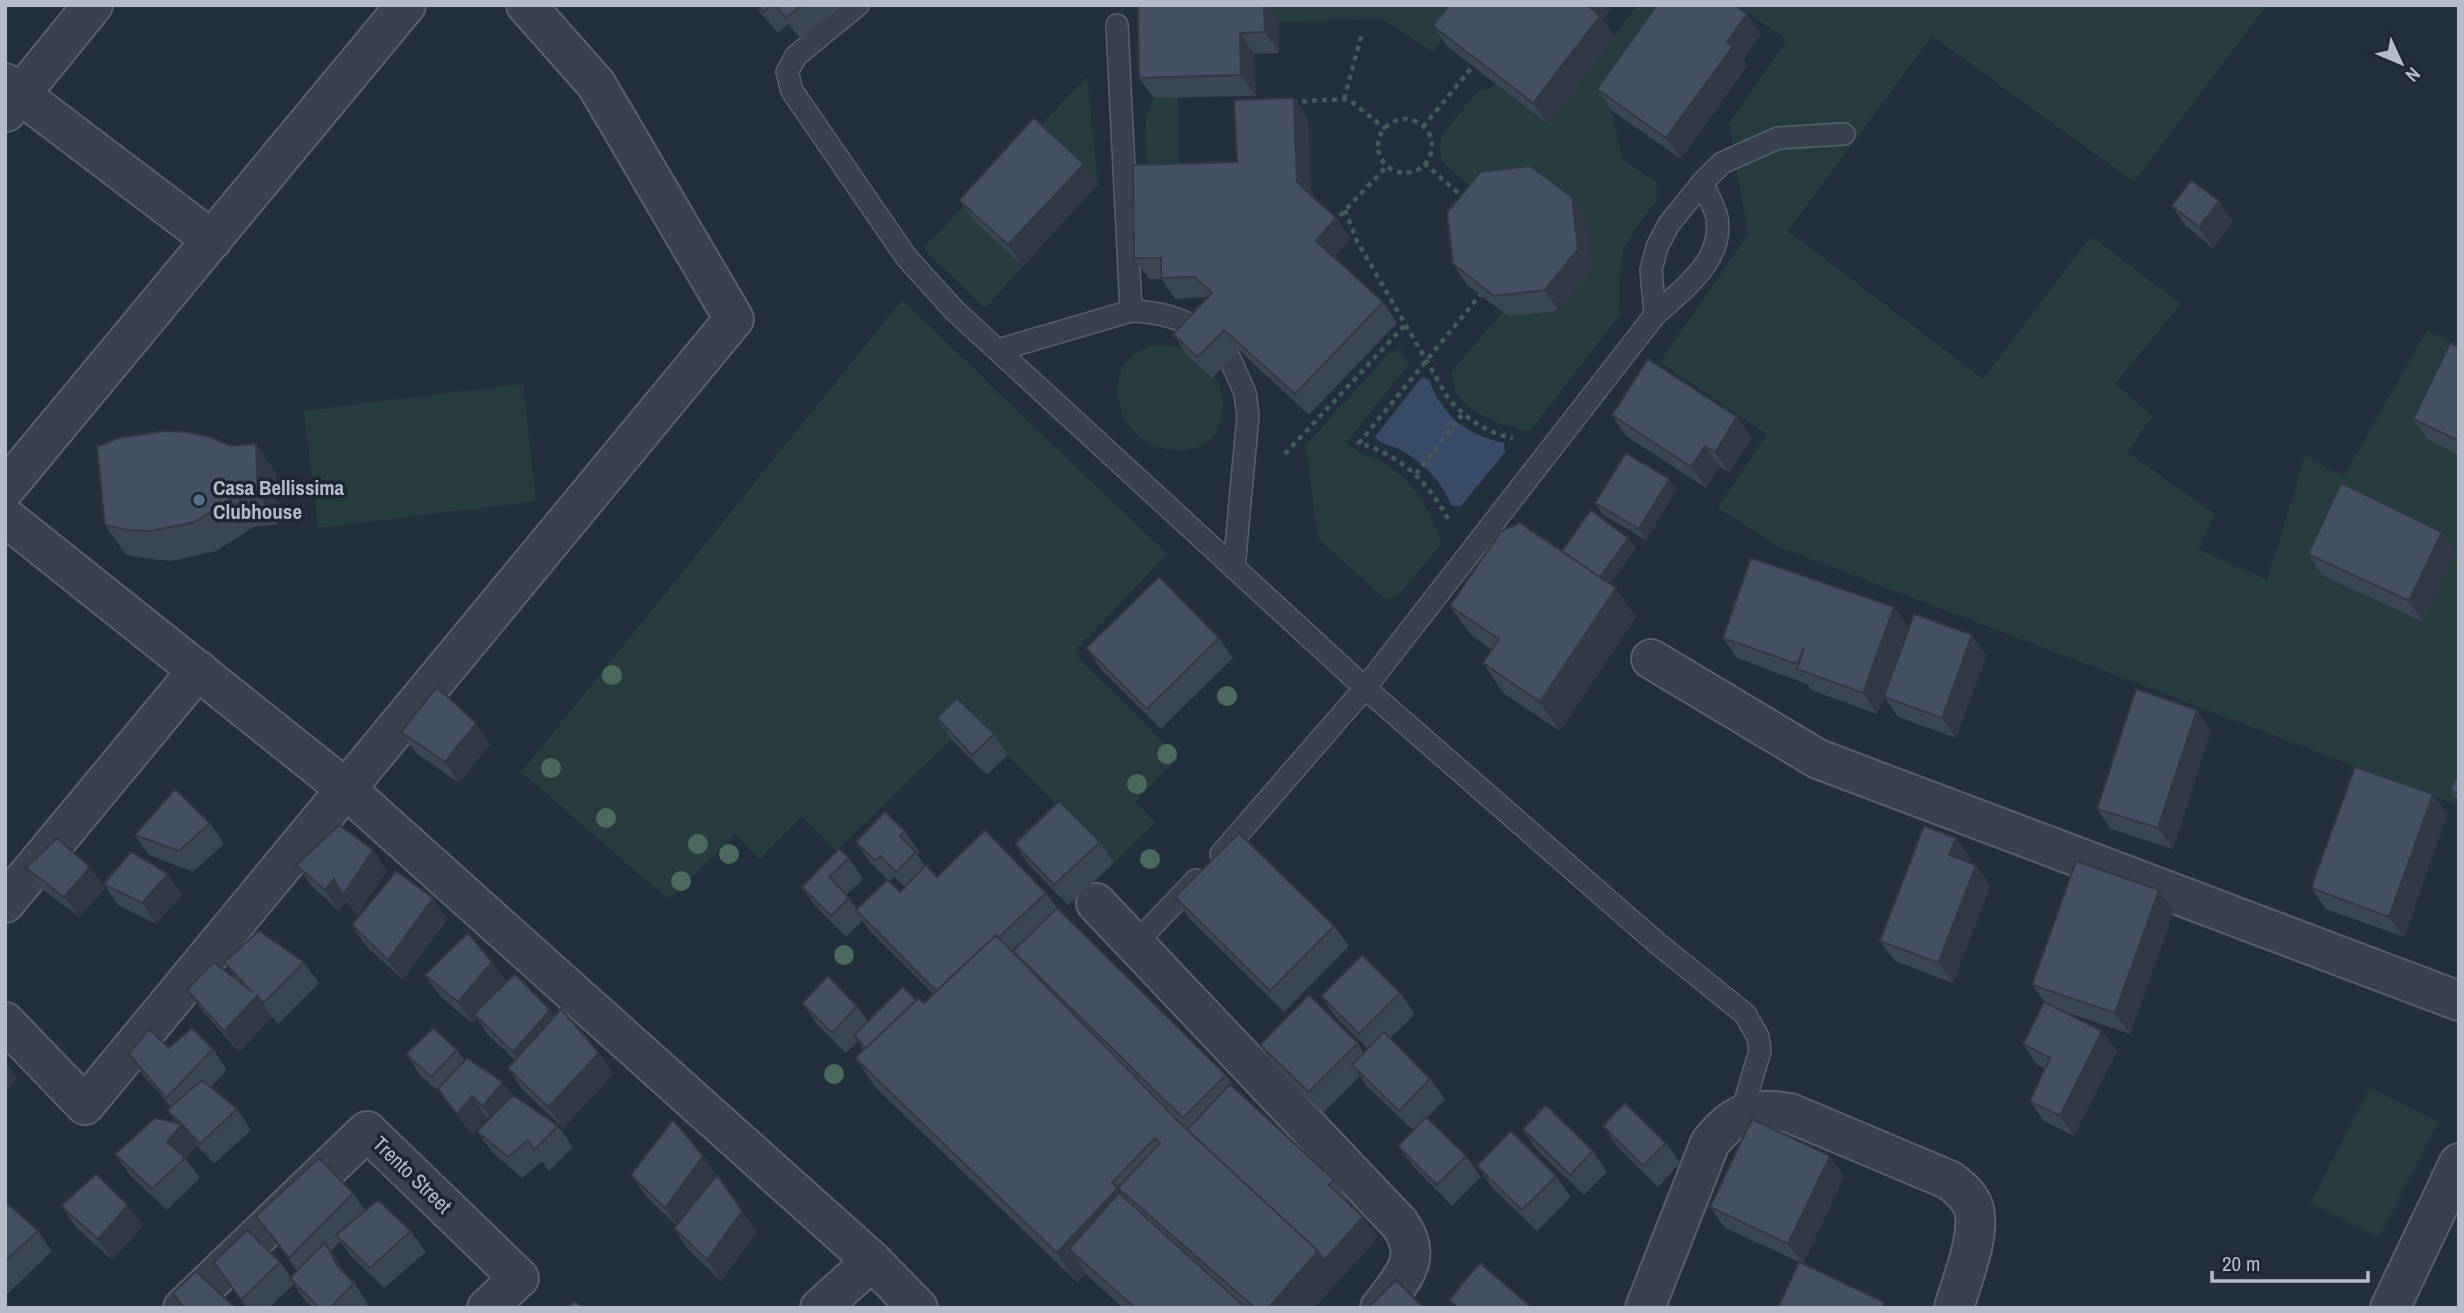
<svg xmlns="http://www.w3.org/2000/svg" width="2464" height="1313" viewBox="0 0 2464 1313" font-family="'Archivo Narrow',sans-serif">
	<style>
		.green { fill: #263c3f }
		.water { fill: #394c67 }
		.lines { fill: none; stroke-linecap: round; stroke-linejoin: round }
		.service-casing { stroke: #565f6c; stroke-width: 24 }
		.minor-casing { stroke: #565f6c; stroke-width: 42 }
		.path { stroke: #44595c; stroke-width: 4.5; stroke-dasharray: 5 5; stroke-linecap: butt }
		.service { stroke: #38414e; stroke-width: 21 }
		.minor { stroke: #38414e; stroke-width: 38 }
		.tree { fill: #4b6a5d }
		.wall { fill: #3b4654; fill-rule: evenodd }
		.shaded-wall { fill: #303945 }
		.building { fill: #455162; stroke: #303945; stroke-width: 2; fill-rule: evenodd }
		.service-dot { fill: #5c6f8a; stroke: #1d2633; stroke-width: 2.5 }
		.labels { text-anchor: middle; stroke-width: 7; stroke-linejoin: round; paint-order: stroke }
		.poi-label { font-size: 21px; font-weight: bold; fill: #b4bcc9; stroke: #1d2633; text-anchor: start }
		.street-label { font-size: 21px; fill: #b4bcc9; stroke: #1d2633 }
	</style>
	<rect width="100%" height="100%" fill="#242f3e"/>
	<path class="green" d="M1140,5H1468L1433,52L1382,19L1153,25Z
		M1637,5H1686L1611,110L1623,160L1656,182L1657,200L1633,232L1622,253L1619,289L1620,315L1530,431C1501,427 1448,408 1452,371L1502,312L1508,316L1560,311L1488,200L1447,167L1441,159L1440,143L1444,132L1477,92L1497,85L1548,123Z
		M1737,5H2267L2134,182L1932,36L1788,231L1983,379L2091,236L2181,304L2115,384L2153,416L2127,452L2215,514L2198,549L2267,580L2305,456L2344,476L2427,330L2459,345V806L1777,546L1718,508L1767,434L1660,362L1748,234L1729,123L1787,40Z
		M1087,77L1098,184L1049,139L974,221L1023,266L985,308L923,248Z
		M1178,97L1179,185L1147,186L1146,116L1154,98Z
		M902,300L1167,554L1074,652L1178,758L1135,802L1156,822L1114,863L972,719L836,852L802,816L760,859L735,834L669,900L521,772Z
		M1166,346C1172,347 1182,347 1187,350C1191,352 1196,357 1200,360C1218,376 1226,391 1222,416C1220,424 1216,435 1210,440C1180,463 1133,446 1121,411C1113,387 1118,358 1145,348C1151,345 1160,346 1166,346Z
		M1400,349L1409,364L1346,443C1359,454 1375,457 1389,466C1418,484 1430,514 1442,543L1400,594L1391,599L1382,597L1320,540L1317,531L1306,445L1388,354Z
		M523,384L536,501L318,528L304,411Z
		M2370,1088L2438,1122L2379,1238L2310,1203Z"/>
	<path class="water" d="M1422,377L1429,380C1443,416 1465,434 1504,443L1505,452L1461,506H1452C1441,481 1424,462 1399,449C1390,445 1382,445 1375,437Z"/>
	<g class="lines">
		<g class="service-casing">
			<path id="service" d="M858,5L796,56L787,72L792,91L907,258L955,311L1365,688L1657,943L1745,1014L1758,1037L1760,1051L1741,1115
				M1117,25L1131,311
				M1655,315C1682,290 1724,261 1717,218C1715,207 1707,194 1702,183
				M998,350L1131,311C1160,312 1183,318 1207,335
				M1230,359L1245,393L1248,415L1234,568
				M1221,854L1365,688L1655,315L1651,270L1657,247L1669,224L1702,183L1722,163L1778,138L1844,134
				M1135,944L1196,880"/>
		</g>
		<g class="minor-casing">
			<path id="minor" d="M5,83L212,240
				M6,112L93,5
				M5,489L406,5
				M5,517L346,789L872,1261L918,1308
				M1651,659L1818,759L2459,1001
				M5,903L198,670
				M1096,903L1399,1223C1425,1258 1402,1278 1380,1308
				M5,1022L85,1105L734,319L596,84L526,5
				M183,1308L367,1131L519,1278L487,1308
				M820,1308L872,1261
				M1645,1308L1710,1143C1733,1113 1753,1106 1790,1113L1949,1180C1960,1188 1970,1196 1974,1209C1981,1236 1961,1282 1954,1308
				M2390,1308L2459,1163"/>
		</g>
		<path class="path" d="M1344,99L1362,33
			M1292,102L1344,99L1353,103L1386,129
			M1378 146a27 27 0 1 1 54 0a27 27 0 1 1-54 0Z
			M1423,127L1473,66
			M1424,163L1465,199
			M1345,210L1357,241L1448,398C1466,419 1485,432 1513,438
			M1333,223L1388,165
			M1285,454L1406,324
			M1416,474L1462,415
			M1448,519C1427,480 1401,456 1359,443L1480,295"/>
		<use href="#service" class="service"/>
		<use href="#minor" class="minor"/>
	</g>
	<g class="tree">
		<circle cx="612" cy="675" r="10"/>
		<circle cx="1227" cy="696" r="10"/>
		<circle cx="1167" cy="754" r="10"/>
		<circle cx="551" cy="768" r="10"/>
		<circle cx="1137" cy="784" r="10"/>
		<circle cx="606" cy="818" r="10"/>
		<circle cx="698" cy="844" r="10"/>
		<circle cx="729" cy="854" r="10"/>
		<circle cx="1150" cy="859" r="10"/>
		<circle cx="681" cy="881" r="10"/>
		<circle cx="844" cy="955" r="10"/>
		<circle cx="834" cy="1074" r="10"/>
	</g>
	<path class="wall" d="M754,5H841L801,39L788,24L778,33Z
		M1138,5H1268L1279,21V53L1254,54L1256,96L1154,98L1139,78Z
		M1747,14L1761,34L1743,60L1747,66L1681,159L1611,110L1597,89Z
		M1603,20L1615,37L1548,124L1448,47L1433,26Z
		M1294,98L1308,119L1311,195L1336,218L1350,239L1334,257L1383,302L1397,323L1309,415L1239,350L1212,378L1187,355L1173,334L1208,297L1175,299L1162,279H1149L1134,258L1237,162Z
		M1084,164L1098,184L1023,266L974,221L959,200Z
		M1572,197L1586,218L1592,269L1559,311L1508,316L1467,285L1453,264Z
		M2219,201L2233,222L2213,248L2187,227L2172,206Z
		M2459,347V455L2427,439L2413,419Z
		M1612,415L1752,438L1729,472L1719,466L1706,488L1626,436Z
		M256,444L276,474L278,524L254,527L216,551L172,561L149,559L126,555L105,525L231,446Z
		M1677,489L1646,540L1602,514L1595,503Z
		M2442,532L2457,552L2423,622L2322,575L2308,554Z
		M1628,538L1636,548L1610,584L1636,617L1560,731L1503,693L1483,663L1492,650L1471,635L1450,606L1562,551Z
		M1894,607L1909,628L1972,635L1986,656L1956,738L1898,717L1884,697L1877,714L1811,690L1807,684L1737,658L1723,638Z
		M1219,638L1233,658L1161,729L1101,669L1086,648Z
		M937,718L994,734L1008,755L987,775L951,739Z
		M2211,730L2173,849L2111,829L2097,809Z
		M401,732L490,744L459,783L416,753Z
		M2459,773V802L2450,790Z
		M2433,794L2447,815L2404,937L2326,909L2311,888Z
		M210,823L224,844L193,872L149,855L135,835Z
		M905,831L919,852L917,854L925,866L937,877L1046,893L1057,908L1226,1075L1238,1092L1334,1180L1348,1201L1347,1202L1378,1237L1314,1308H1123L1090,1278L1086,1273L1077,1282L875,1087L855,1058L864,1050L858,1041L846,1053L817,1024L802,1003L857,1006L868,1021L916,1000L924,1003L933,994L870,931L862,920L846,937L816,907L802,887L849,858L863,879L846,895L857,909L900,892L905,887L895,877L889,881L870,862L856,842ZM1141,1084L1188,1130H1187Z
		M1956,838L1971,859L1969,863L1976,865L1990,886L1953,983L1895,961L1880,941Z
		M1100,842L1114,863L1068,905L1029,865L1015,844Z
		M296,865L387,871L357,915L347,901L339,911L311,885Z
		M26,868L105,888L79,917L41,888Z
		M104,884L182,895L156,924L118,905Z
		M2159,890L2174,911L2130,1034L2060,1010L2117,1051L2074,1136L2044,1121L2030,1101L2045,1069L2037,1065L2023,1044L2045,1002L2032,985Z
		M1175,897L1334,926L1349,946L1284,1012L1189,918Z
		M447,919L403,980L366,946L352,925Z
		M224,962H304L319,983L278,1024L272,1017L239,1052L202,1010L187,990L237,981Z
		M425,975L507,982L550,1010L554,1016L599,1053L613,1074L563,1128L522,1089L508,1068L515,1060L488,1035L477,1018L472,1023L440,996Z
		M1400,993L1415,1014L1390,1038L1430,1079L1445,1099L1427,1118L1466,1156L1481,1177L1452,1206L1413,1166L1398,1146L1413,1130L1367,1086L1360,1076L1323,1113L1274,1066L1260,1045L1358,1043L1364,1053L1368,1049L1336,1017L1321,996Z
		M169,1048L213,1049L227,1070L211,1087L237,1109L251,1130L214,1164L197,1145L185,1158L200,1178L167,1210L130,1175L115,1154L177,1123L167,1110L171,1107L143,1075L129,1054Z
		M457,1050L465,1061L512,1095L558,1126L573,1147L549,1171L542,1161L522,1178L492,1152L477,1131L489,1120L486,1117L472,1135L443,1095L420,1075L406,1054Z
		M1603,1126L1666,1143L1680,1163L1658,1187L1617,1146Z
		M1523,1129L1593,1151L1607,1172L1584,1195L1537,1150Z
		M703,1156L757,1232L721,1281L688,1249L674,1228L676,1225L646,1196L631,1175Z
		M1477,1166L1556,1176L1571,1197L1537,1231L1492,1187Z
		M1844,1177L1803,1264L1724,1227L1710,1207Z
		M353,1193L365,1210L411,1231L426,1252L384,1288L351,1256L340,1241L331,1251L339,1263L346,1275L354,1283L368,1304L364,1308H313L304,1299L294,1284L269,1308H247L214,1262H280L291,1277L297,1271L256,1216Z
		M5,1201L38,1231L52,1251L5,1296Z
		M128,1205L143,1226L112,1260L76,1227L61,1206Z"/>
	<path class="shaded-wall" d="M1264,5H1268L1279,21V53L1265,32Z
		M1586,5H1614L1603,20L1615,37L1548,124L1533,103Z
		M1747,14L1761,34L1743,60L1747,66L1681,159L1666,138L1727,42Z
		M1240,33L1254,54L1256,96L1241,75Z
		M1294,98L1308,119L1312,203L1297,182Z
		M1084,164L1098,184L1023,266L1008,245Z
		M1572,197L1586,218L1592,269L1559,311L1545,290Z
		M2219,201L2233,222L2213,248L2199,227Z
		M1336,218L1350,239L1330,262L1316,241Z
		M1737,417L1752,438L1729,472L1715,452Z
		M256,444L276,474L278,524L258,494Z
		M1705,446L1719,466L1706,488L1691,467Z
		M1669,479L1677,489L1646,540L1639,529Z
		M2442,532L2457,552L2423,622L2409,601Z
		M1628,538L1636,548L1605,591L1597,581Z
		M1616,588L1636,617L1560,731L1540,702Z
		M1894,607L1909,628L1877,714L1863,693Z
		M1972,635L1986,656L1956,738L1942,718Z
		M2197,710L2211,730L2173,849L2158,828Z
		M476,723L490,744L459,783L445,762Z
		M2433,794L2447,815L2404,937L2389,917Z
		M1956,838L1971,859L1964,876L1949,855Z
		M373,850L387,871L357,915L347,901L339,911L325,890L334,879Z
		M1976,865L1990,886L1953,983L1938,963Z
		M90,867L105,888L79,917L64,897Z
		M168,874L182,895L156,924L142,903Z
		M2159,890L2174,911L2130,1034L2115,1013Z
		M433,898L447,919L403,980L388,960Z
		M492,962L507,982L474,1014L477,1018L472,1023L458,1002Z
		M257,996L272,1017L239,1052L224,1031Z
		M550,1010L564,1031L527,1072L513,1052Z
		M2102,1031L2117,1051L2074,1136L2060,1116Z
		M599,1053L613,1074L563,1128L548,1107Z
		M5,1061L17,1078L5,1092Z
		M503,1082L518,1103L497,1127L483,1106Z
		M472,1096L486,1117L472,1135L457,1114Z
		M182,1124L197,1145L185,1158L167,1142Z
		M703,1156L717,1176L679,1228L665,1208Z
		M1830,1156L1844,1177L1803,1264L1788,1244Z
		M1118,1188L1139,1217L1069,1249L1086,1273L1077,1282L1057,1253Z
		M128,1205L143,1226L112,1260L98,1239Z
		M742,1211L757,1232L721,1281L707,1260Z
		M1363,1217L1378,1237L1314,1308H1268L1318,1251Z
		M325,1242L339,1263L352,1288L338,1267Z"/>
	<path class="building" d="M757,5H771L763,12Z
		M775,5H802L786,18Z
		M1138,5H1264L1265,32L1240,33L1241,75L1139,78Z
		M1449,5H1587L1600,16L1533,103L1433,26Z
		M1657,5H1735L1747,14L1727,42L1733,46L1666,138L1597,89Z
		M1294,98L1297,182L1336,218L1316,241L1383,302L1295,394L1224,330L1197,357L1173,334L1212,293L1195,277L1161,278V258H1134L1133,165L1237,162L1234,100Z
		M1034,118L1084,164L1008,245L959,200Z
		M1530,166L1572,197L1578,249L1545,290L1494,296L1453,264L1447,213L1480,172Z
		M2191,180L2219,201L2199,227L2172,206Z
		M2450,343L2459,347V441L2413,419Z
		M1648,359L1737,417L1715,452L1705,446L1691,467L1612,415Z
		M164,431L187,432L210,437L231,446L256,444L258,494L233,498L195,522L151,531L128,530L105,525L97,447L118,438Z
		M1626,453L1669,479L1639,529L1595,503Z
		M2341,483L2442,532L2409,601L2308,554Z
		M1591,510L1628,538L1600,577L1562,551Z
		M1520,523L1616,588L1540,702L1483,663L1499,639L1450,606L1501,531Z
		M1751,558L1894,607L1863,693L1797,669L1804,648L1797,664L1723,638Z
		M1159,577L1219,638L1147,709L1086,648Z
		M1914,614L1972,635L1942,718L1884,697Z
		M437,687L476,723L445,762L401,732Z
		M2136,689L2197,710L2158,828L2097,809Z
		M957,698L994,734L972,755L937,718Z
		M2355,767L2433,794L2389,917L2311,888Z
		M2459,773V794L2450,790Z
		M175,789L210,823L179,851L135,835Z
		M1059,801L1100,842L1054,885L1015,844Z
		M885,812L905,831L900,836L916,852L896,872L881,856L875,861L856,842Z
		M339,825L373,850L343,895L334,879L325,890L296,865Z
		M1924,826L1956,838L1949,855L1976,865L1938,963L1880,941Z
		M985,830L1046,893L998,938L996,935L936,991L856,910L887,880L900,892L926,865L937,877Z
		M1239,833L1334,926L1270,991L1175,897Z
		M57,838L90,867L64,897L26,868Z
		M839,849L849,858L829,877L849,898L831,916L802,887Z
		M131,852L168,874L142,903L104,884Z
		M2076,861L2159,890L2115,1013L2032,985Z
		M396,871L433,898L388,960L352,925Z
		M1057,908L1226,1075L1183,1118L1013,951Z
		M259,931L304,962L263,1003L257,996L224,1031L187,990L214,962L252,992L224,962Z
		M468,933L492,962L458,1002L425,975Z
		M996,935L1180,1123L1318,1251L1268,1308H1255L1118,1188L1057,1253L855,1058L919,998L924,1003ZM1155,1138L1160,1143L1118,1188L1112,1183Z
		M1362,955L1400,993L1359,1034L1321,996Z
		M515,974L550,1010L513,1052L474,1014Z
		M828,976L857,1006L832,1033L802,1003Z
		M903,987L916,1000L866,1048L854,1035Z
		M1309,995L1358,1043L1309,1092L1260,1045Z
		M2044,1002L2102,1031L2060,1116L2030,1101L2050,1058L2023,1044Z
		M561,1009L599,1053L548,1107L508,1068Z
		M192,1028L213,1049L166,1098L129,1054L149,1029L169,1048Z
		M433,1028L457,1050L431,1077L406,1054Z
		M1384,1032L1430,1079L1399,1111L1352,1065Z
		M467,1058L503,1082L483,1106L472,1096L457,1114L438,1089Z
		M202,1080L237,1109L200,1144L182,1124L167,1142L185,1158L152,1189L115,1154L155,1118L182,1124L167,1110Z
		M1230,1084L1334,1180L1329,1185L1363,1217L1324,1260L1318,1251L1187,1130Z
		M513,1095L558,1126L534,1150L528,1140L508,1157L477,1131Z
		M1625,1103L1666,1143L1643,1166L1603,1126Z
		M1546,1105L1593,1151L1570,1175L1523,1129Z
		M1426,1117L1466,1156L1437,1185L1398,1146Z
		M1752,1119L1830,1156L1788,1244L1710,1207Z
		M673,1120L703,1156L665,1208L631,1175Z
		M1511,1131L1556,1176L1522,1210L1477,1166Z
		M319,1158L353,1193L289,1258L256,1216Z
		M96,1174L128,1205L98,1239L61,1206Z
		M717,1175L742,1211L707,1260L674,1228Z
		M1119,1193L1246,1308H1135L1069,1249Z
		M378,1200L411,1231L370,1268L336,1235Z
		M5,1201L38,1231L5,1261Z
		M247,1230L280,1262L241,1300L214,1262Z
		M325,1242L338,1267L354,1283L330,1308H319L290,1278Z
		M1799,1262L1884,1302L1882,1308H1778Z
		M1480,1263L1532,1308H1459L1449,1300Z
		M196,1271L233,1306L231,1308H184L173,1293Z
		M1396,1280L1424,1308H1372L1370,1306Z
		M574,1301L584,1308H567Z"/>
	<circle class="service-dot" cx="199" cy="500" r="7"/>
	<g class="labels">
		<g class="poi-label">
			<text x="213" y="495">Casa Bellissima<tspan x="213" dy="24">Clubhouse</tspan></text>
		</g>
		<g class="street-label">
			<text transform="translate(412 1175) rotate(44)" y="7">Trento Street</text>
		</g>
	</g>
	<rect width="2464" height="1313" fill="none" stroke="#b4bcc9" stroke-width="14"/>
	<g transform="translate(2401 63) rotate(134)" stroke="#1d2633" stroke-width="5" paint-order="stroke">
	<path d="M0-5L12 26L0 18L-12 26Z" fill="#b4bcc9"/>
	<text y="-10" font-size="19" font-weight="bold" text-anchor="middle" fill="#b4bcc9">N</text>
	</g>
	<path d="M2212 1271v10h156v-10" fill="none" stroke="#b4bcc9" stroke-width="3.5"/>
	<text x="2222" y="1271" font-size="21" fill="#b4bcc9" stroke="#1d2633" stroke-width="5" paint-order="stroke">20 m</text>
</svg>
